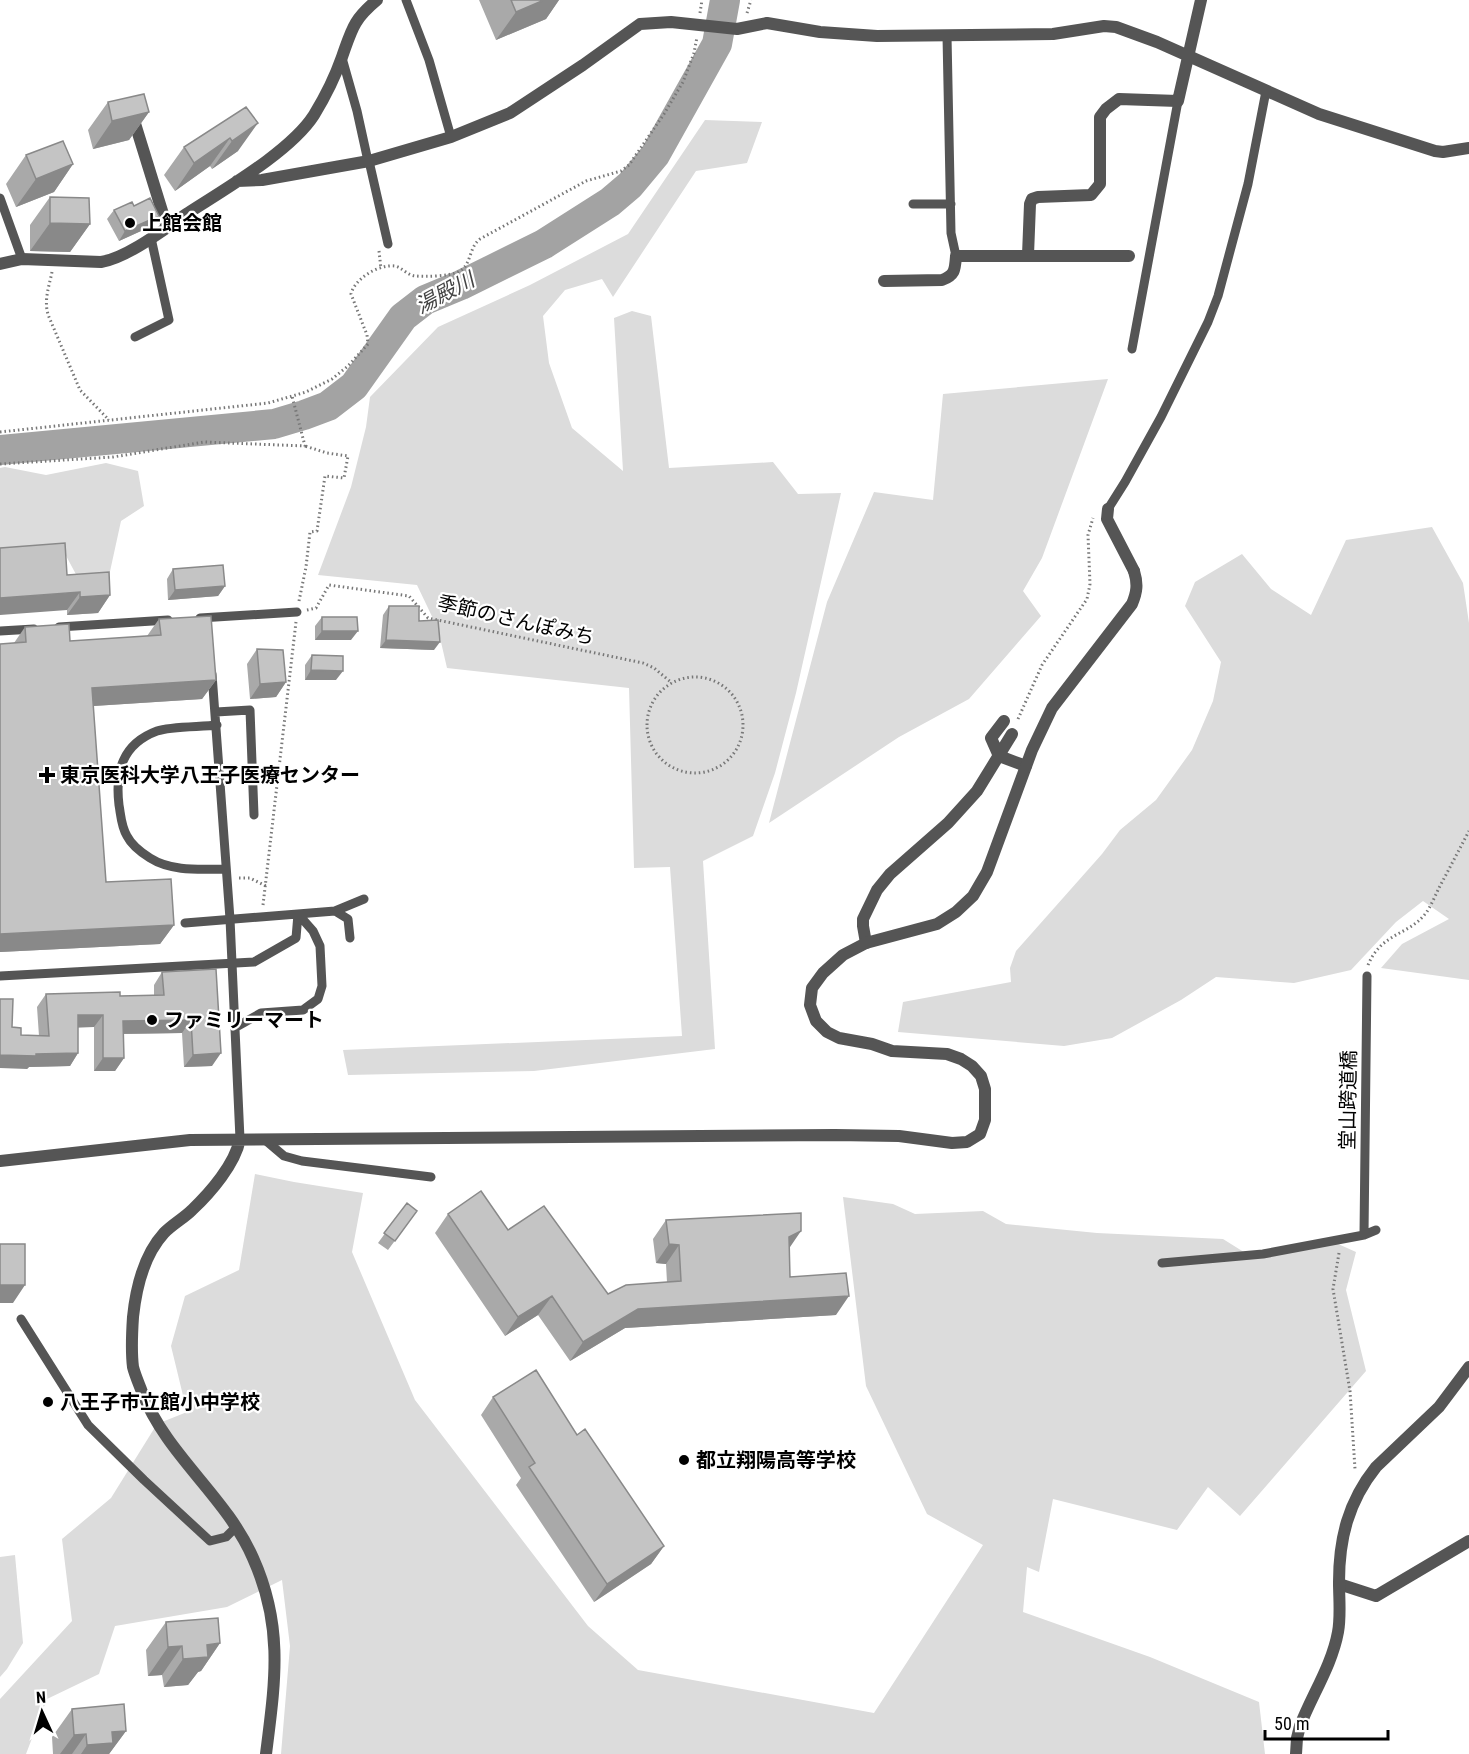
<svg xmlns="http://www.w3.org/2000/svg" width="1469" height="1754" viewBox="0 0 1469 1754" font-family="'Roboto Condensed','Noto Sans JP',sans-serif">
	<style>
		.green { fill: #dcdcdc }
		.lines { fill: none; stroke-linecap: round; stroke-linejoin: round }
		.river { stroke: #a3a3a3; stroke-width: 30 }
		.path { stroke: #777; stroke-width: 3; stroke-dasharray: 1.5 3; stroke-linecap: butt }
		.service { stroke: #555; stroke-width: 9 }
		.minor { stroke: #555; stroke-width: 12 }
		.tertiary { stroke: #555; stroke-width: 12 }
		.wall { fill: #a9a9a9 }
		.shaded-wall { fill: #898989 }
		.building { fill: #c4c4c4; stroke: #898989; stroke-width: 1.5 }
		.poi-dot { fill: #000; stroke: #fff; stroke-width: 2 }
		.labels { text-anchor: middle; stroke-width: 4.5; stroke-linejoin: round; paint-order: stroke }
		.poi-label { font-size: 20px; font-weight: bold; fill: #000; stroke: #fff; text-anchor: start }
		.street-label { font-size: 20px; fill: #000; stroke: #fff }
		.water-label { font-size: 21px; font-style: italic; fill: #444; stroke: #fff }
	</style>
	<rect width="100%" height="100%" fill="#fff"/>
	<path class="green" d="M705,120L762,122L747,163L696,171L613,297L602,279L565,290L543,316L549,363L572,428L623,471L614,318L632,311L651,316L669,468L773,462L798,494L841,493L796,693L775,773L753,836L703,861L715,1049L534,1071L348,1075L343,1050L682,1036L670,867L634,868L629,688L447,668L438,629L417,585L318,575L351,487L366,427L370,397L438,327L530,285L628,234Z
		M1108,379L1042,558L1023,591L1041,616L969,699L899,737L769,823L827,602L874,492L933,500L943,394Z
		M106,463L138,471L144,506L121,521L109,576L79,580L64,552L0,560V468L5,467L46,475Z
		M1432,527L1463,583L1469,623V980L1381,968L1402,944L1449,919L1423,901L1396,922L1351,970L1294,983L1216,977L1181,1000L1112,1038L1064,1046L898,1032L903,1002L1011,982L1010,968L1016,951L1102,854L1120,830L1156,800L1192,750L1213,701L1221,662L1185,606L1195,582L1242,554L1271,589L1311,615L1346,540Z
		M255,1174L294,1182L363,1193L352,1252L415,1400L588,1626L638,1670L874,1713L983,1545L927,1514L866,1386L843,1197L893,1204L915,1214L983,1211L1006,1224L1097,1233L1223,1239L1247,1254L1327,1239L1356,1252L1346,1290L1366,1371L1240,1516L1208,1487L1177,1530L1053,1499L1039,1572L1027,1567L1023,1612L1150,1657L1259,1702L1265,1754H281L290,1646L282,1580L227,1607L115,1626L99,1674L47,1699L26,1754H0V1699L72,1621L62,1539L111,1498L157,1424L187,1412L171,1346L185,1296L239,1270Z
		M15,1555L23,1643L7,1669L0,1677V1557Z"/>
	<g class="lines">
		<path class="river" d="M0,450L274,424L304,415L328,406L354,386L403,317L425,300L461,285L544,244L610,202L630,185L655,155L717,44L725,0"/>
		<path class="path" d="M700,13L702,0
			M747,13L751,0
			M379,251L381,269
			M52,272C49,287 43,302 49,317L80,390L109,420
			M0,432L268,403L306,392L332,379L348,366L368,344L367,335L351,294C355,278 379,264 395,266C403,268 408,276 416,276C424,277 450,276 458,272C472,266 468,248 480,239L586,181L621,171L629,165L664,114L683,82L694,53L697,37
			M0,464L113,457L204,442L305,446L292,396
			M299,601L306,567L310,532L317,531L325,476L344,478L348,456L327,453L305,446
			M307,610L316,608L329,585L409,596L428,618L643,663L654,668L672,683
			M647 725a48 48 0 1 1 96 0a48 48 0 1 1-96 0Z
			M1018,719L1042,665L1087,599L1090,584L1088,535L1093,518
			M239,878H250L266,886
			M263,905L296,622
			M1368,965C1382,932 1408,936 1426,913C1431,906 1435,896 1439,888C1449,869 1459,850 1469,831
			M1339,1253L1333,1289L1350,1391L1355,1469"/>
		<path class="service" d="M406,0L429,60L451,137
			M947,36L951,233L956,256
			M342,58L357,111L368,161
			M369,161L388,244
			M0,198L22,259
			M913,204H951
			M135,337L169,320L151,238
			M1132,349L1178,101
			M1108,509L1125,482L1161,417L1208,322L1218,296L1248,184L1266,91
			M200,618L297,612
			M59,627L168,620
			M0,631L34,629
			M212,674L230,919L240,1139
			M216,712L250,710L254,815
			M217,725C201,727 171,726 157,731C122,744 115,772 119,805C121,816 121,826 127,836C131,844 142,853 150,858C172,872 201,869 226,869
			M335,911L348,919L350,938
			M185,923L335,911L364,899
			M0,976L254,962L296,938L298,914
			M236,1027L261,1013L303,1010L318,999L322,986L320,946L313,931L298,914
			M264,1139L284,1156L302,1161L431,1177
			M1364,1235L1367,976
			M1162,1263L1263,1254L1364,1235L1376,1230
			M21,1319L88,1425L144,1480L210,1541L226,1537L236,1527"/>
		<path class="minor" d="M136,116L133,117L167,227
			M237,181L262,180L369,161L451,137L510,113L583,65L640,24L671,22L737,29L767,23L820,32L877,36L1053,34L1104,26L1116,27L1157,42L1319,114L1435,151L1443,152L1469,148
			M1028,255L1030,204L1032,199L1038,197L1091,195L1100,184V117L1106,109L1119,99L1178,101L1201,0
			M0,264L22,259L101,262C127,258 166,228 188,213C225,189 291,151 314,115C325,97 335,77 342,57C352,29 353,20 377,0
			M884,281L942,280C955,275 955,270 956,256H1129
			M1108,509L1107,519L1134,571
			M1004,721L991,738L999,756L1026,766
			M866,943L863,926V919L877,890L890,874L948,823L977,791L1012,734
			M1339,1584L1376,1596L1469,1541"/>
		<path class="tertiary" d="M240,1139C235,1164 211,1192 192,1210C184,1218 173,1224 164,1233C144,1255 136,1288 133,1317C132,1332 131,1351 133,1367C135,1375 139,1384 142,1392C167,1456 226,1496 253,1558C284,1627 275,1682 266,1754
			M0,1161L190,1140L835,1135L899,1136L952,1143L967,1142L980,1134L985,1120V1089L981,1076L972,1066L961,1059L947,1054L892,1051L872,1044L839,1038L827,1032L816,1021L810,1005L812,988L823,973L843,955L866,943L937,924L956,912L973,896L987,872L1032,750L1052,708L1132,604C1137,592 1138,584 1134,571
			M1296,1754L1297,1738L1300,1726C1312,1695 1332,1665 1338,1632C1341,1616 1339,1599 1339,1582C1339,1539 1348,1502 1376,1467L1439,1407L1469,1367"/>
	</g>
	<path class="wall" d="M479,0H559L546,19L496,40Z
		M108,102L149,112L129,140L93,149L88,130Z
		M246,107L238,151L212,169L210,166L175,191L164,175L184,147Z
		M26,155L73,164L54,192L16,207L6,184Z
		M50,197L90,224L70,252L30,251V225Z
		M134,206L159,216L152,226L119,241L107,219L114,210Z
		M173,569L225,586L218,596L168,600L167,579Z
		M67,575L110,595L98,613L67,615Z
		M389,606L419,621L434,650L380,648L383,615Z
		M322,617L351,640H315V626Z
		M159,619L216,680L202,699L93,706L106,882L174,925L160,944L0,952L14,643L25,627L70,641L147,636Z
		M257,649L286,682L276,697L250,699L247,664Z
		M312,655L336,680H305V665Z
		M216,969L212,1066L184,1067L182,1033L123,1034L124,1058L115,1071H94V1027H78V1053L70,1066L29,1067L27,1069L12,1027L21,1035L39,1036L37,1007L46,994L120,996L154,995V985L162,972Z
		M407,1203L417,1211L388,1250L378,1243Z
		M448,1214L508,1230L608,1294L667,1282L666,1264L656,1263L653,1239L666,1220L789,1248L790,1277L836,1315L625,1328L570,1361L538,1315L505,1336L435,1233Z
		M493,1397L577,1435L664,1546L651,1564L594,1602L516,1485L521,1478L481,1415Z
		M166,1622L220,1643L201,1671L198,1672L188,1685L164,1687L162,1675L148,1676L146,1650Z
		M72,1709L126,1731L109,1754H53L52,1737Z"/>
	<path class="shaded-wall" d="M544,0H559L546,19L496,40L516,12Z
		M149,112L129,140L93,149L112,121Z
		M258,123L238,151L212,169L232,141Z
		M230,138L210,166L175,191L194,163Z
		M73,164L54,192L16,207L36,179Z
		M159,216L152,226L119,241L125,231Z
		M50,223L90,224L70,252L30,251Z
		M225,586L218,596L168,600L175,590Z
		M80,592L67,610L0,615V598Z
		M110,595L98,613L67,615L80,597Z
		M322,631H358L351,640H315Z
		M386,640L440,642L434,650L380,648Z
		M311,670L343,671L336,680H305Z
		M216,680L202,699L78,707L92,688Z
		M286,682L276,697L250,699L260,684Z
		M174,925L160,944L0,952V934Z
		M78,1015H103L94,1027L69,1028Z
		M191,1020L182,1033L114,1034L123,1021Z
		M78,1053L70,1066L29,1067L27,1069L0,1068V1055Z
		M221,1053L212,1066L184,1067L193,1055Z
		M103,1058H124L115,1071H94Z
		M801,1231L788,1250L789,1237Z
		M669,1244L679,1245L666,1264L656,1263Z
		M0,1285H25L13,1303H0Z
		M552,1296L538,1315L505,1336L518,1317Z
		M849,1296L836,1315L625,1328L570,1361L583,1342L638,1309Z
		M664,1546L651,1564L594,1602L607,1584Z
		M220,1643L201,1671L198,1672L188,1685L164,1687L183,1659L207,1645Z
		M182,1646L162,1675L148,1676L168,1647Z
		M126,1731L109,1754H81L87,1745L112,1732Z
		M86,1734L72,1754H60L74,1735Z"/>
	<path class="building" d="M511,0H544L516,12Z
		M144,94L149,112L112,121L108,102Z
		M246,107L258,123L232,141L230,138L194,163L184,147Z
		M63,141L73,164L36,179L26,155Z
		M50,197L89,198L90,224L50,223Z
		M150,198L159,216L125,231L114,210L132,202L134,206Z
		M65,543L67,575L109,572L110,595L80,597V592L0,598V548Z
		M223,565L225,586L175,590L173,569Z
		M389,606H419V621L438,620L440,642L386,640Z
		M211,616L216,680L92,688L106,882L171,879L174,925L0,934V644L26,642L25,627L69,624L70,641L161,635L159,619Z
		M322,617H357L358,631H322Z
		M257,649L283,650L286,682L260,684Z
		M312,655L343,656V671L311,670Z
		M216,969L221,1053L193,1055L191,1020L123,1021L124,1058H103V1015H78V1053L36,1054V1056L0,1055V999H13L12,1027L21,1028V1035L49,1036L46,994L120,992V996L164,995L162,972Z
		M481,1191L508,1230L544,1206L608,1294L626,1285L681,1281L679,1245L669,1244L666,1220L801,1213V1231L789,1237L790,1277L846,1273L849,1296L638,1309L583,1342L552,1296L518,1317L448,1214Z
		M407,1203L417,1211L395,1241L384,1233Z
		M0,1244H25V1285H0Z
		M536,1370L577,1435L585,1429L664,1546L607,1584L529,1467L535,1463L493,1397Z
		M218,1618L220,1643L207,1645L208,1657L183,1659L182,1646L168,1647L166,1622Z
		M124,1704L126,1731L112,1732L113,1743L87,1745L86,1734L74,1735L72,1709Z"/>
	<g class="poi-dot">
		<circle cx="130" cy="223" r="6"/>
		<path d="M44 766h6v6h6v6h-6v6h-6v-6h-6v-6h6z"/>
		<circle cx="152" cy="1020" r="6"/>
		<circle cx="48" cy="1402" r="6"/>
		<circle cx="684" cy="1460" r="6"/>
	</g>
	<g class="labels">
		<g class="poi-label">
			<text x="142" y="230">上館会館</text>
			<text x="60" y="782">東京医科大学八王子医療センター</text>
			<text x="164" y="1027">ファミリーマート</text>
			<text x="60" y="1409">八王子市立館小中学校</text>
			<text x="696" y="1467">都立翔陽高等学校</text>
		</g>
		<g class="street-label">
			<text transform="translate(516 620) rotate(13)" y="7">季節のさんぽみち</text>
			<text transform="translate(1348 1100) rotate(-89)" y="7">堂山跨道橋</text>
		</g>
		<g class="water-label">
			<text transform="translate(445 293) rotate(-28)" y="7">湯殿川</text>
		</g>
	</g>
	<g transform="translate(42 1712) rotate(356)" stroke="#ffffff" stroke-width="4.5" paint-order="stroke">
	<path d="M0-4.5L10 22L0 15L-10 22Z" fill="#000000"/>
	<text y="-9" font-size="16" font-weight="bold" text-anchor="middle" fill="#000000">N</text>
	</g>
	<path d="M1265 1730v9h123v-9" fill="none" stroke="#000000" stroke-width="3"/>
	<text x="1274" y="1730" font-size="18" fill="#000000" stroke="#ffffff" stroke-width="4.5" paint-order="stroke">50 m</text>
</svg>
